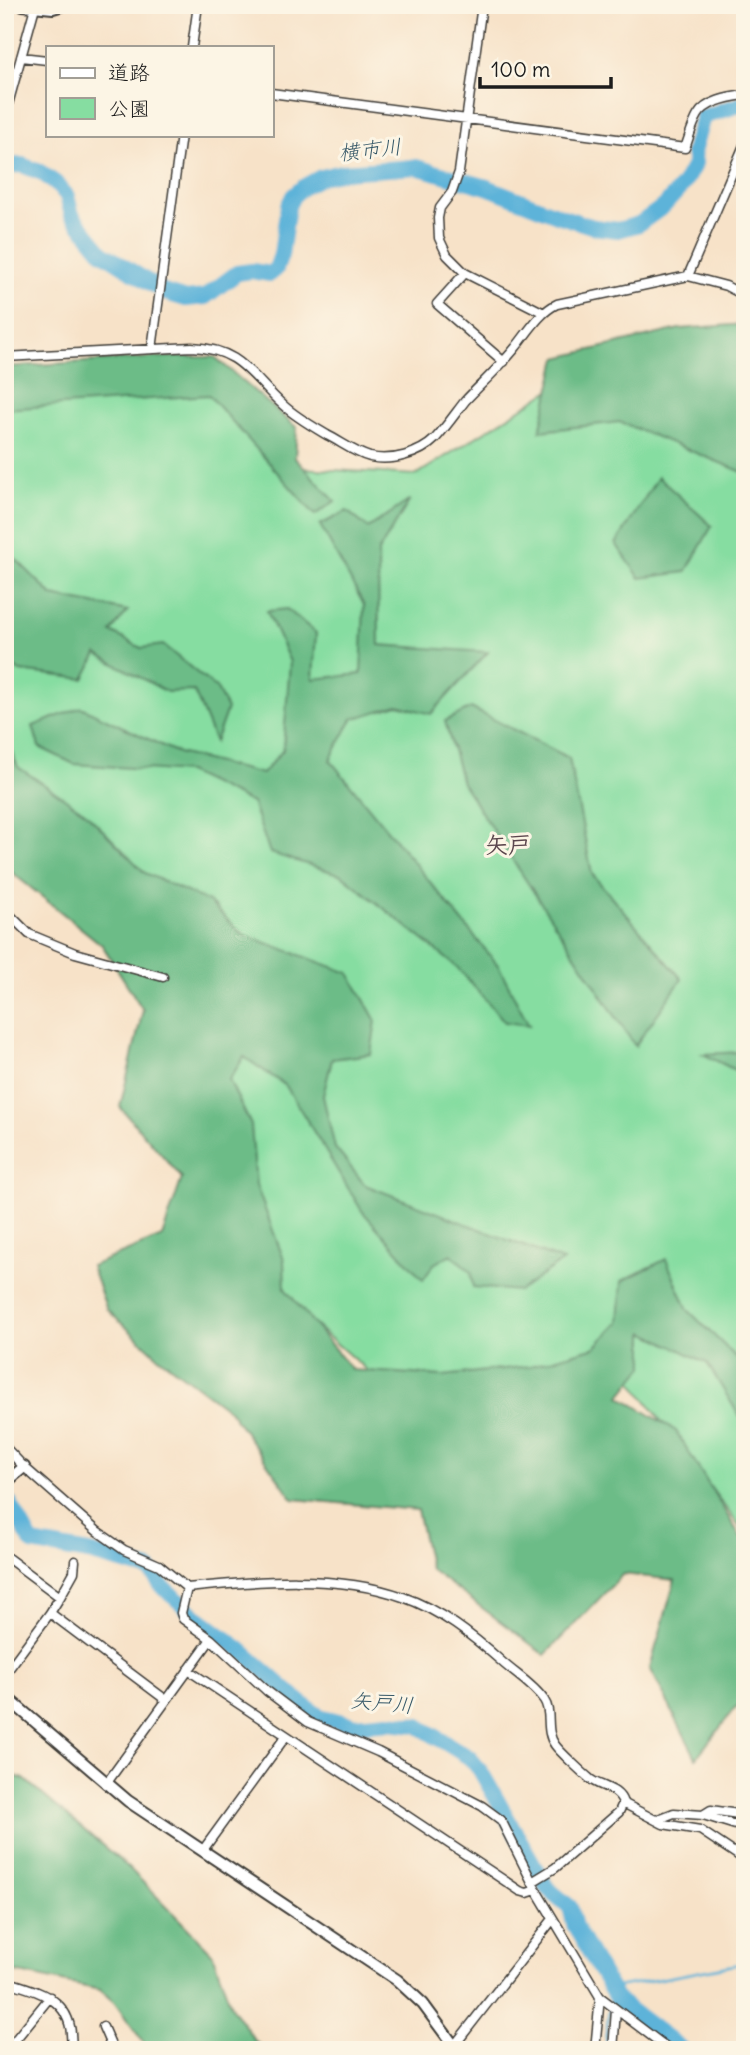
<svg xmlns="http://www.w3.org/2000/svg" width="750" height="2055" viewBox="0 0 750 2055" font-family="Delius,'Klee One',sans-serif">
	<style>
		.green { fill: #86dda1; stroke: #517c5e; stroke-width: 2 }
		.forest { fill: #6cbc87; stroke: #446c52; stroke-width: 2 }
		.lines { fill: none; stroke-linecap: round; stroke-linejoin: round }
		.stream { stroke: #5db3d9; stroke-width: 2.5 }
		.river { stroke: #5db3d9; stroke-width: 16 }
		.street-casing { stroke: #3d3a36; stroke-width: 11 }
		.secondary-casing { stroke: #3d3a36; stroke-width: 14 }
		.street { stroke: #fff; stroke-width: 8 }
		.secondary { stroke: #fff; stroke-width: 10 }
		.labels { text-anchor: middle; stroke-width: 6; stroke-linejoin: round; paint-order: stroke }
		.water-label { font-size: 21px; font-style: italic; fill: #365868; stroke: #fcf5e5 }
		.quarter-label { font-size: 23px; font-weight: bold; fill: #5c474e; stroke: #fcf5e5 }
	</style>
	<rect width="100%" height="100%" fill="#fcf5e5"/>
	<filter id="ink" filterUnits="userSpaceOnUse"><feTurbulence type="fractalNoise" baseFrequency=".0143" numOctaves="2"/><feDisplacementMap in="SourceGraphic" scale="14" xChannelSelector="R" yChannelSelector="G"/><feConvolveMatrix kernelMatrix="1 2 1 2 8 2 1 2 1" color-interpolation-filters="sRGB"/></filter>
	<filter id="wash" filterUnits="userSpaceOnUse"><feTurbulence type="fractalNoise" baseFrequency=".00686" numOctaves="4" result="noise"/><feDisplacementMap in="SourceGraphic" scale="28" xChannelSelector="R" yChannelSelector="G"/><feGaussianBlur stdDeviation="1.57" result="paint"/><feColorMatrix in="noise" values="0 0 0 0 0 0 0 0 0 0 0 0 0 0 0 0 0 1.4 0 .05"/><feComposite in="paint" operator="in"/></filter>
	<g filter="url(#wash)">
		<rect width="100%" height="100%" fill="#f7e2c8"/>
		<path class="green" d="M212,386L283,467L416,475L555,387L745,433V1534L623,1369L403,1402L242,1261L208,1053L5,825V400Z"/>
		<path class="forest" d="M745,324V473L620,422L540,431L557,358L679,329Z
			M161,357H215L297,428L295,458L335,501L315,515L209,395L5,409V367Z
			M658,477L712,526L686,572L640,578L616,544Z
			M410,500L378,552L379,645L488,652L431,714L398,705L352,719L330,760L498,965L529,1025L505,1022L457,967L342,875L270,853L252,803L187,772L74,764L39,747L33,726L81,707L178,753L262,774L283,750L290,662L267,611L287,609L316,633L313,679L361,674L364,605L320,525L347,511L368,528Z
			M5,554L14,557L53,596L128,611L111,632L141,648L163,645L217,689L227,709L215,742L194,691L167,692L97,654L84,679L20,671L5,660Z
			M471,708L569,758L592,874L682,979L635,1046L462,783L445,721Z
			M5,737L18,767L85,812L145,873L209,902L242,934L349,973L376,1021L371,1054L332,1059L323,1096L335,1148L365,1185L563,1261L519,1291L473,1287L471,1272L451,1254L434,1264L423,1280L362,1211L286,1086L244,1057L229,1080L251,1125L256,1185L284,1260L285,1289L352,1370L443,1376L530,1366L595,1347L619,1322L622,1281L666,1259L688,1310L745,1366V1425L707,1363L644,1332V1366L620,1396L676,1431L745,1544V1707L737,1706L696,1758L650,1668L675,1580L623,1574L545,1655L430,1569L417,1510L293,1499L229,1410L161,1359L107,1310L91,1266L162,1237L182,1178L120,1107L143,1010L102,945L5,867Z
			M741,1052L745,1058V1086L739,1072L703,1054Z
			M5,1773L24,1779L129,1868L212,1953L232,2008L256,2042L264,2050H149L114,2002L100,1990L5,1970Z"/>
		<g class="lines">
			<path class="stream" d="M604,2050L612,1988L745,1963"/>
			<path class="river" d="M5,166L22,165L40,172L57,184L67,196L72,215L103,253L166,293L186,299L205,297L237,273L252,271L270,274L276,269L281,255L288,206L293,196L303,187L321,177L342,172L416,167L487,187L560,216L594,227L618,230L639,224L664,206L683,185L695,163L693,152L703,117L745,103
				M5,1502L10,1503L32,1543L89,1553L150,1570L161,1585L192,1613L241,1650L300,1702L319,1716L354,1725L389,1722L417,1725L470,1758L480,1770L547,1888L570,1907L575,1927L617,2000L683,2050"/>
		</g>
	</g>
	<g filter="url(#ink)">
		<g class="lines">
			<g class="street-casing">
				<path id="street" d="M482,5L459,172L452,192L440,208L438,218L439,238L447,255L465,273L544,313
					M192,47L198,5
					M21,57L47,60
					M271,93L685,148C689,138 692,125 698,115C706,101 729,97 745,95
					M5,115L35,7
					M465,273L437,304L504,362
					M688,276L745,143
					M152,349L181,135
					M5,357L192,347C241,349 250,375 283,405C296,417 312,426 327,435C341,442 355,453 370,457C391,462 420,454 435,439C446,427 455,414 465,401C482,383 501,366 516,347C528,332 540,312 557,304L688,276L726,286L745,296
					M5,910L29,934L75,953L163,977
					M5,1447L24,1467L97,1531L124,1550L159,1565L187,1588C255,1581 338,1573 403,1597C440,1610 472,1635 501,1661C515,1674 533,1684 544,1700C553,1713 544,1730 555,1745C560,1752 583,1773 590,1779C600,1787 619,1788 623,1803L663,1824L700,1830L745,1860
					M5,1556L60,1597L74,1572L75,1561
					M187,1588L181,1613L183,1619L211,1639L267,1691L308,1722L378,1752L482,1806L501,1820L536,1890L600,1997L670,2050
					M60,1597L50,1613L166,1700
					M188,1670L520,1891L527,1893L536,1890
					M5,1674L50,1613
					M106,1784L211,1639
					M703,1815L745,1828
					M656,1820L674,1813L703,1815L711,1810L745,1815
					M203,1850L286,1736
					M532,1882L555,1868L619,1812L623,1803
					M5,1981C43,1993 76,2000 71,2050
					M103,2027L113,2050
					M454,2046L553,1919
					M7,2050L50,1997
					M595,2050L600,1997
					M613,2050L616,2010"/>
			</g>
			<g class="secondary-casing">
				<path id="secondary" d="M23,5L53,8L63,5
					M740,5L745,9
					M5,1483L24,1467
					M5,1696L128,1801L397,1980L423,2004L457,2050"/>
			</g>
			<use href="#street" class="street"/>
			<use href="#secondary" class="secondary"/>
		</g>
	</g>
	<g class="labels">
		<g class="water-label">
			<text transform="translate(370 150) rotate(-6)" y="7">横市川</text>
			<text transform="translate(382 1703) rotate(5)" y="7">矢戸川</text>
		</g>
		<g class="quarter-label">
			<text x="508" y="853">矢戸</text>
		</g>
	</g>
	<rect width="750" height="2055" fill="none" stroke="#fcf5e5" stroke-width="28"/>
	<rect x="46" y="46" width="228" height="91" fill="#fcf5e5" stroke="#a29e95" stroke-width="2"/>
	<rect x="60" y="68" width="35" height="10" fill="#ffffff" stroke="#a29e95" stroke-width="2"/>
	<text x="108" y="80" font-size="21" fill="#1c1c1c">道路</text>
	<rect x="60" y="98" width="35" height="21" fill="#86dda1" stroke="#a29e95" stroke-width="2"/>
	<text x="108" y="116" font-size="21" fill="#1c1c1c">公園</text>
	<path d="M480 77v10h131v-10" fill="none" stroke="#1c1c1c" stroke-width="3.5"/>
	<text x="491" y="77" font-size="21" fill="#1c1c1c" stroke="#fcf5e5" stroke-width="5" paint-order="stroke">100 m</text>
</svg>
